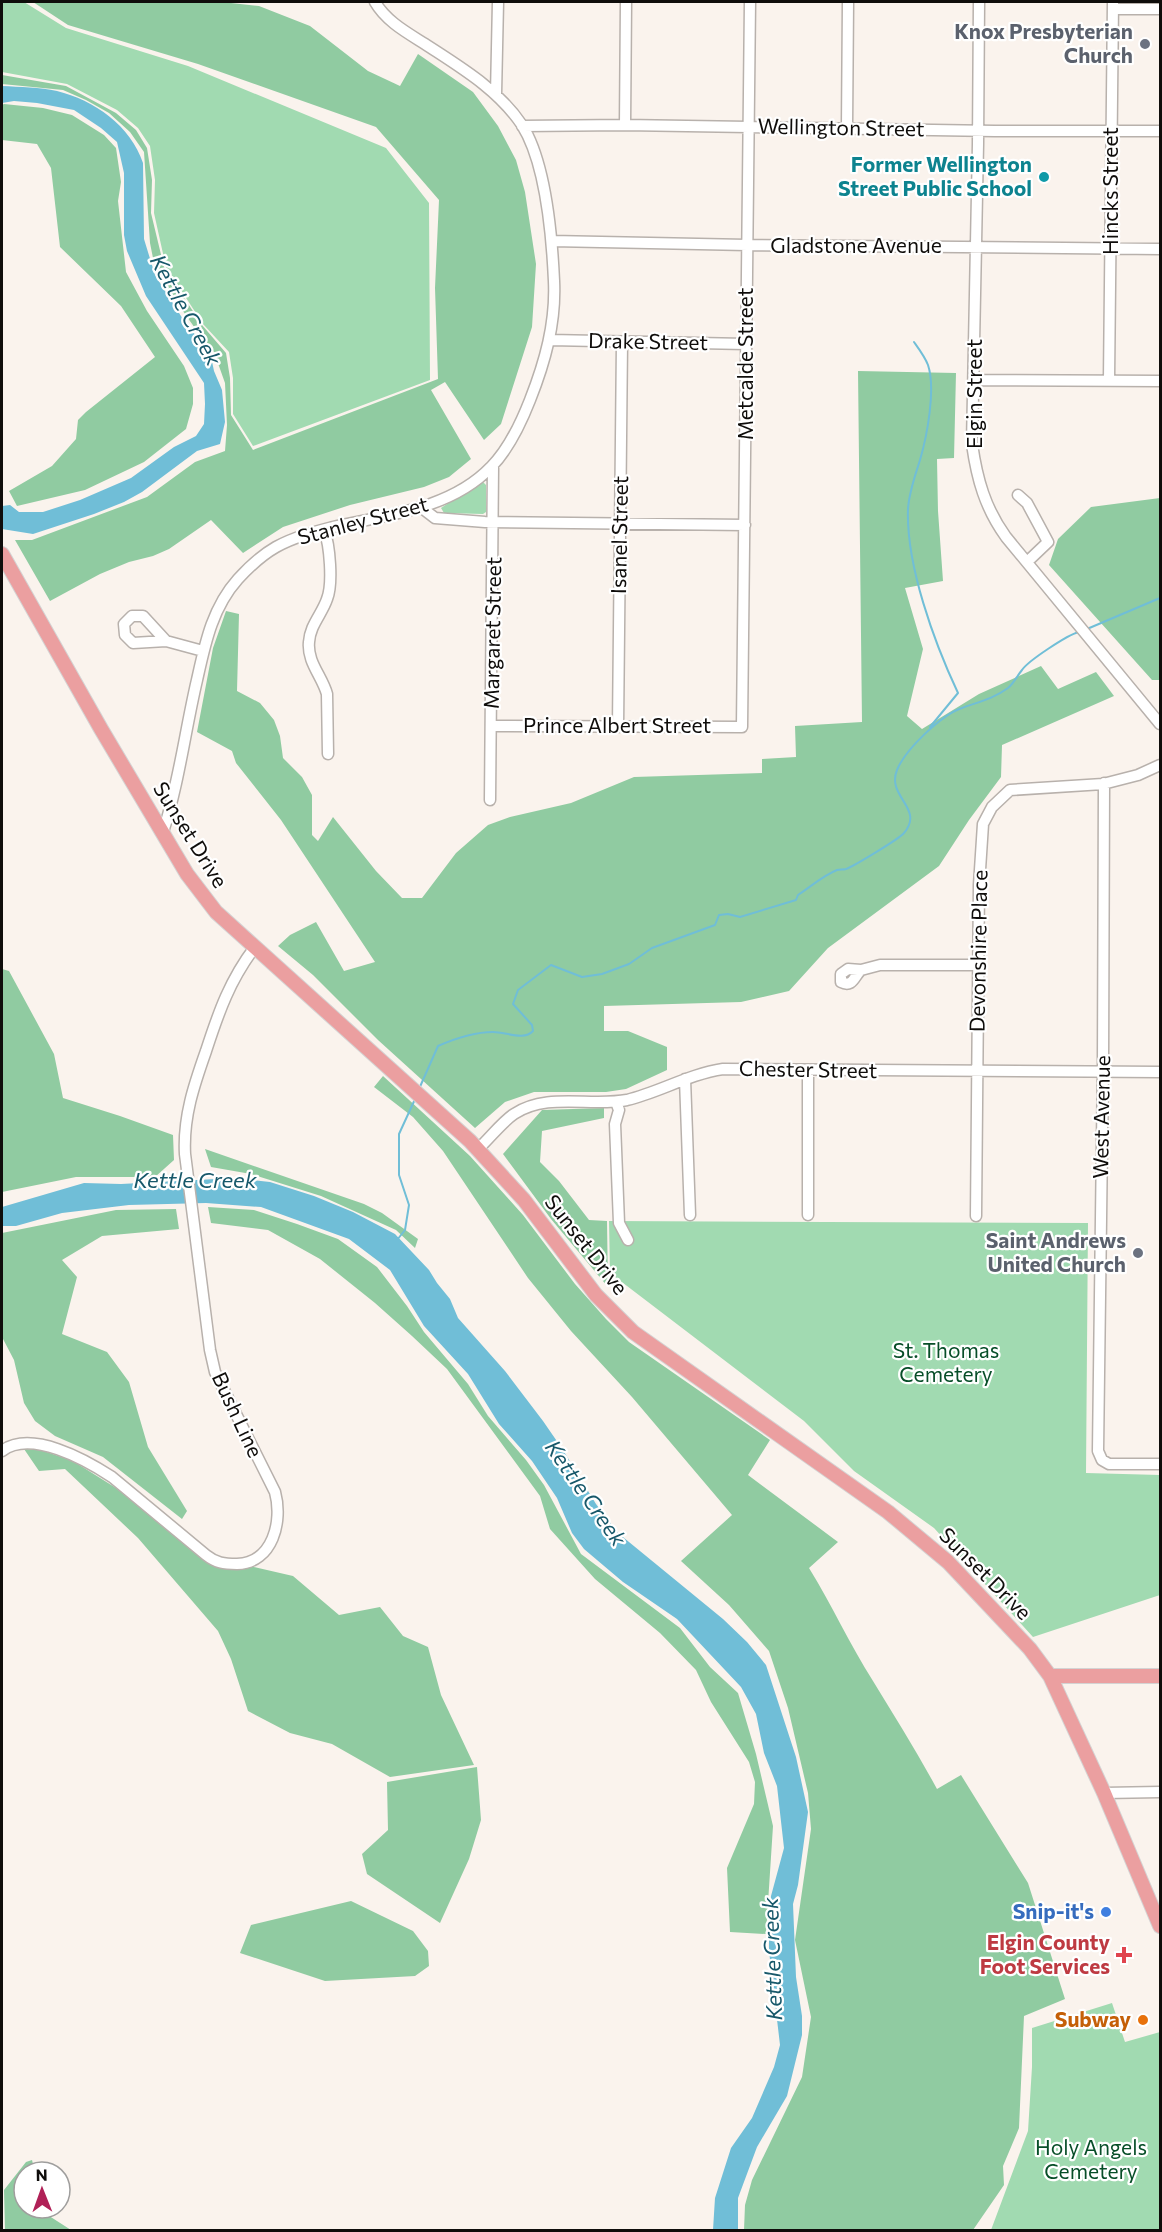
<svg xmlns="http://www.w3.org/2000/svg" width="1162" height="2232" viewBox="0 0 1162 2232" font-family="Commissioner,sans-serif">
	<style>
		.green { fill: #a1dab1 }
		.forest { fill: #90cba1 }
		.water { fill: #70bed7 }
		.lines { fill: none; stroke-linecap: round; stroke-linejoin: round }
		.stream { stroke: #70bed7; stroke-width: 2 }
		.minor-casing { stroke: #b8b1ac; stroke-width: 13 }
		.major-casing { stroke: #d4d3d3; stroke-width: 16 }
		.minor { stroke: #fff; stroke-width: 10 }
		.major { stroke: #eb9fa0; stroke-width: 14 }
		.worship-dot { fill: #6b7280; stroke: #fff; stroke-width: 2 }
		.culture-dot { fill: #0f9aa8; stroke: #fff; stroke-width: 2 }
		.shop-dot { fill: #3f7fe0; stroke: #fff; stroke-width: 2 }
		.health-dot { fill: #e0444e; stroke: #fff; stroke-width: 2 }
		.food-dot { fill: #e8710a; stroke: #fff; stroke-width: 2 }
		.labels { text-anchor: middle; stroke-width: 4.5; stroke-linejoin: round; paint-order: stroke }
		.worship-label { font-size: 21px; font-weight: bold; fill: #5b616d; stroke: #fff; text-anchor: end }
		.street-label { font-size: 21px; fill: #0f0d0b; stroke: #fff }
		.culture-label { font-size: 21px; font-weight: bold; fill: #0d838f; stroke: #fff; text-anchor: end }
		.park-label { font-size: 21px; fill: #074e28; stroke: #fff }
		.shop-label { font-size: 21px; font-weight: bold; fill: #366cbe; stroke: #fff; text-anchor: end }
		.health-label { font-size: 21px; font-weight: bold; fill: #be3a42; stroke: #fff; text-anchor: end }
		.food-label { font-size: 21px; font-weight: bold; fill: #c56008; stroke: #fff; text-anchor: end }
		.water-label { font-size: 22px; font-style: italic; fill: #17586a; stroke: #fff }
	</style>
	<rect width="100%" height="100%" fill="#faf3ed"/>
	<path class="green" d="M2,2H24L66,28L188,66L386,148L429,203L430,380L253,446L233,414V378L229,352L203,324L166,267L154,213L155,180L150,146L138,128L117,110L67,84L2,72Z
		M482,481L486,485V512L483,514L444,513L441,508Z
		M609,1221L1088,1223L1086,1473L1160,1475V1595L1033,1637L934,1528L854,1471L804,1421L610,1273Z
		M1112,2003L1125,2042L1160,2032V2230H991L1028,2131L1032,2067V2028Z"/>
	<path class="forest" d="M33,2H222L259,6L310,26L368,71L400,86L418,54L473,92L498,126L516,160L525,192L536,264L532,327L501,424L484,440L445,382L431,390L471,459L449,477L424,487L350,505L283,527L243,553L211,520L169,549L153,556L129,562L100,574L50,601L15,540H32L147,497L195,462L225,451L227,425L225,383L214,352L197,331L156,273L150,243L144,152L130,132L109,113L86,100L63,90L2,84V75L66,86L116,113L136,130L147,148L152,180L151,213L164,267L202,325L226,353L230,378L231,415L253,450L438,379L435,288L439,200L376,127L198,64L68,25Z
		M4,104L43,108L72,115L104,135L116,148L121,182L118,201L126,272L147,311L184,366L193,388V404L186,429L144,462L85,490L17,506L9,491L52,466L76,439L78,420L86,412L155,357L121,306L60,247L51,168L37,144L2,140V105Z
		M858,371L956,373L954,458L937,459L938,511L943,581L905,588L923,649L907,716L922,729L979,694L1041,666L1058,689L1096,672L1114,696L1002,745L1001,777L969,820L939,866L828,948L789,991L741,1002L604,1006V1031H628L667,1047V1070L626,1089L606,1092H534L505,1102L475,1128L378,1040L313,975L278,946L290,935L316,922L344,971L375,962L281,820L236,763L232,751L197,732L213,648L226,611L239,614L237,691L260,703L274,720L280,736L283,758L302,777L312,795V835L318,841L333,817L376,871L402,898H422L456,853L488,825L510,817L571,803L634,777L762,773V759L796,757L795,726L862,722Z
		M1160,498V680H1152L1049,565L1058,539L1091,507Z
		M2,969L9,971L54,1054L63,1098L120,1116L173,1135L174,1160L155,1177H76L2,1192Z
		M383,1076L470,1156L523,1215L575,1284L606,1319L629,1342L770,1440L748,1475L838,1542L809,1568C832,1605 850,1645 873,1681C895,1717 917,1752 937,1789L961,1775L1028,1883L1065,1999L1024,2016L1019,2128L1003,2166L1004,2185L973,2230H744L745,2205L752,2180L802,2077L811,2017L795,1940L811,1829L808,1793L788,1708L769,1651L729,1605L681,1561L732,1515L632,1397L571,1331L528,1278L443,1151L413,1117L374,1087Z
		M604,1108V1118L542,1131L540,1162L559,1181L589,1220L607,1221L608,1287L551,1219L503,1154L542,1110Z
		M205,1149L364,1204L382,1213L418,1239L415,1248L396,1230L321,1196L251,1174L211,1167Z
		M208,1207L254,1210L297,1224L338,1239L377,1267L407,1306L424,1332L468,1384L488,1416L526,1460L544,1485L581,1554L680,1628L710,1667L738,1693L756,1754L773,1826L766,1934L730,1932L727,1868L754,1804L755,1782L749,1762L711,1702L696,1670L660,1633L595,1579L550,1529L540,1496L447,1369L412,1336L375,1303L320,1259L268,1230L211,1223Z
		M176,1209L179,1229L102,1236L62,1260L77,1277L62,1334L107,1352L129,1382L148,1447L187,1511L182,1519L103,1457L55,1436L35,1421L24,1403L14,1360L2,1337V1233L116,1210Z
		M24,1449L41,1450L73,1461L116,1488L216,1565H245L293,1576L339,1615L380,1607L403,1636L428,1647L441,1695L474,1765L390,1777L332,1744L290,1733L248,1711L231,1659L218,1631L138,1538L65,1469L39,1471Z
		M477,1767L481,1820L469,1859L440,1923L367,1874L362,1854L388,1830L387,1782Z
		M351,1901L413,1931L428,1951L429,1966L415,1976L325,1981L240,1953L251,1925Z
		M32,2160L35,2172H24V2208H42L43,2212L71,2230H5L4,2190L26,2162Z"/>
	<path class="water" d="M2,86C20,87 40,87 57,91C94,100 131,126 143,163L144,239L155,275L186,324L210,352L214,371L222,390L225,422L220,444L197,451L142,492L124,502L94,514L33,534L2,529V506L10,505L19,512H43L80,500L131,478L174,447L196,436L204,424L205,404L204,383L146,296L127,251L124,235V173L117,142L101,128L74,110L37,103L14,101L2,103Z
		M235,1178L270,1182L314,1196L353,1212L395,1234L429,1270L437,1283L450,1299L458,1318L505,1371L543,1421L563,1450L596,1504L618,1533L723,1619L747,1642L766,1665L796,1757L808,1812L798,1885L793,1904L796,1977L802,2016V2035L787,2096L757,2147L738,2198V2230H713L715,2198L731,2148L752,2118L774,2067L780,2045L769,1951V1924L771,1896L784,1848L777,1786L764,1753L756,1714L741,1687L677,1619L623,1582L584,1549L572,1533L557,1498L532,1461L499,1424L468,1374L424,1326L390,1270L349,1239L261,1207L206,1203L129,1205L62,1213L16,1226H2V1207L84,1183L121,1184Z"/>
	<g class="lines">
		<path class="stream" d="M914,342C919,349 925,357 928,365C936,389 927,436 920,460C915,476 909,492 908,509C906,565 934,642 958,693L930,727
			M1087,629L1160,598
			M419,1089L438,1046C454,1039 475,1032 493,1032C506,1032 524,1041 533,1031L532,1025L513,1004L518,990L551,965L582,977L602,974L629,964L652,948L715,925L719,915L728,914L740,917L796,900L798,895C810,887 824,875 837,870C840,869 843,870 846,869C854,866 899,839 904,833C925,808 886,797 897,770C905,750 941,715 962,708C978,702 993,699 1008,688C1014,683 1017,676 1022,670C1028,661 1067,635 1079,632
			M397,1240L405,1230L409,1205L399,1175V1134L416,1097"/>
		<g class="minor-casing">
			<path id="minor" d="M979,2L978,144L972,444C977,479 985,508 1006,537L1160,724
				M1113,9H1160
				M496,94L498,2
				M625,125L626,2
				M522,126L625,125L995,131H1160
				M847,127L848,2
				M552,241L747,245L1160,249
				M550,340L746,344
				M974,380L1160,381
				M1109,380L1113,2
				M1018,495L1027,503L1048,542L1027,562
				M422,508L435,518L485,522L745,525
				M324,530C330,545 333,584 327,599C322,614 310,625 309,642C307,662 322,676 327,694L328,754
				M166,641L133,643L125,635L124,624L132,616H143L166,641L203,651
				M492,726L742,727L750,2
				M618,727L622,342
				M1104,783L1103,1064L1098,1451L1102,1460L1109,1464H1160
				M490,800L493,466
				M163,832C179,783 185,731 197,680C205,644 212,608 238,579C249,567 262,555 276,547C294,537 314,532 333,527C387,515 451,509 491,467C509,449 521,423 530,400C545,362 556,323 554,281C552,237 546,163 522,125C498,89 460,67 425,44C406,32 386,21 375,2
				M861,970C854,976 853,988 841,982V974L848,969L861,970L880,965H977
				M685,1079L690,1215
				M616,1102L619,1110L615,1124L619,1223L628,1240
				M478,1149C490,1138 501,1123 514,1114C547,1092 590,1107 627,1100C660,1092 689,1074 723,1069L1160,1072
				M808,1215V1070
				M976,1216L979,885L983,824L992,807L1010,790L1103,784L1138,775L1160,765
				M2,1451C31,1429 86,1460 112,1477L206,1555C216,1563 224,1564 237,1564C273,1563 283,1521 275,1492L215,1372L210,1350L185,1154C183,1117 194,1085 206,1051C219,1011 230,980 255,947
				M1104,1793L1160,1792"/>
		</g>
		<g class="major-casing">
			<path id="major" d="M2,554L101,729L187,874L216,912L470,1141L524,1200L596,1295L633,1332L888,1512L948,1562L1030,1649L1050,1676L1104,1793L1160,1926
				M1050,1676H1160"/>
		</g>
		<use href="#minor" class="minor"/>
		<use href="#major" class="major"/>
	</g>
	<g class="worship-dot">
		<circle cx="1145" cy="44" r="6"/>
		<circle cx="1138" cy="1253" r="6"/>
	</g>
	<circle class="culture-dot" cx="1044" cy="177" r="6"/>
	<circle class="shop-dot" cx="1106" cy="1912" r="6"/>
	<path class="health-dot" d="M1121 1946h6v6h6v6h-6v6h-6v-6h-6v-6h6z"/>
	<circle class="food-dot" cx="1143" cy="2020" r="6"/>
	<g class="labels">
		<g class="worship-label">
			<text x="1133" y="39">Knox Presbyterian<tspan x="1133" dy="24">Church</tspan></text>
			<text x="1126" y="1248">Saint Andrews<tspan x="1126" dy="24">United Church</tspan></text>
		</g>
		<g class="street-label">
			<text transform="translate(841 128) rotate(1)" y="7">Wellington Street</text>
			<text transform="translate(1111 191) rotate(-90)" y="7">Hincks Street</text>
			<text x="856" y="253">Gladstone Avenue</text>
			<text transform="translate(648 342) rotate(1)" y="7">Drake Street</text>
			<text transform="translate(746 364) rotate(-90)" y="7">Metcalde Street</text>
			<text transform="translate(975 394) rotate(-90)" y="7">Elgin Street</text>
			<text transform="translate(363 521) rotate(-15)" y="7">Stanley Street</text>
			<text transform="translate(620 535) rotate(-89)" y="7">Isanel Street</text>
			<text transform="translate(493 633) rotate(-89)" y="7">Margaret Street</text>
			<text x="617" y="733">Prince Albert Street</text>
			<text transform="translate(190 835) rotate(58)" y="7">Sunset Drive</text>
			<text transform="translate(979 951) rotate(-89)" y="7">Devonshire Place</text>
			<text transform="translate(808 1070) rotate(1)" y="7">Chester Street</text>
			<text transform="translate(1102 1117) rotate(-89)" y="7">West Avenue</text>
			<text transform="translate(586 1245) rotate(52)" y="7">Sunset Drive</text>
			<text transform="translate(237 1415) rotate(65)" y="7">Bush Line</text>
			<text transform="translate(985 1574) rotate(45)" y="7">Sunset Drive</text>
		</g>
		<g class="culture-label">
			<text x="1032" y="172">Former Wellington<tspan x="1032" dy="24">Street Public School</tspan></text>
		</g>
		<g class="park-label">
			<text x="946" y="1358">St. Thomas<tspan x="946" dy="24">Cemetery</tspan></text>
			<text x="1091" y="2155">Holy Angels<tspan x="1091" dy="24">Cemetery</tspan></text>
		</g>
		<g class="shop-label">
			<text x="1094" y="1919">Snip-it's</text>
		</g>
		<g class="health-label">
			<text x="1110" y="1950">Elgin County<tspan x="1110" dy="24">Foot Services</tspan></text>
		</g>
		<g class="food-label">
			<text x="1131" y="2027">Subway</text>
		</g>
		<g class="water-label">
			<text transform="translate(186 310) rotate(61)" y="8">Kettle Creek</text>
			<text x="195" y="1188">Kettle Creek</text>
			<text transform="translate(586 1493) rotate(55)" y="8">Kettle Creek</text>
			<text transform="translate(772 1959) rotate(-92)" y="8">Kettle Creek</text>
		</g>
	</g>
	<rect width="1162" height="2232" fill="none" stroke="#0f0d0b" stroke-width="6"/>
	<g transform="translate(42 2190) rotate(359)"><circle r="28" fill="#ffffff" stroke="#9f9e9d" stroke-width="1.5"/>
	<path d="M0-4.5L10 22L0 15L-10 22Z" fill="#b02157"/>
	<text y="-9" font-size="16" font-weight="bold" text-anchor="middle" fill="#0f0d0b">N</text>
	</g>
</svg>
